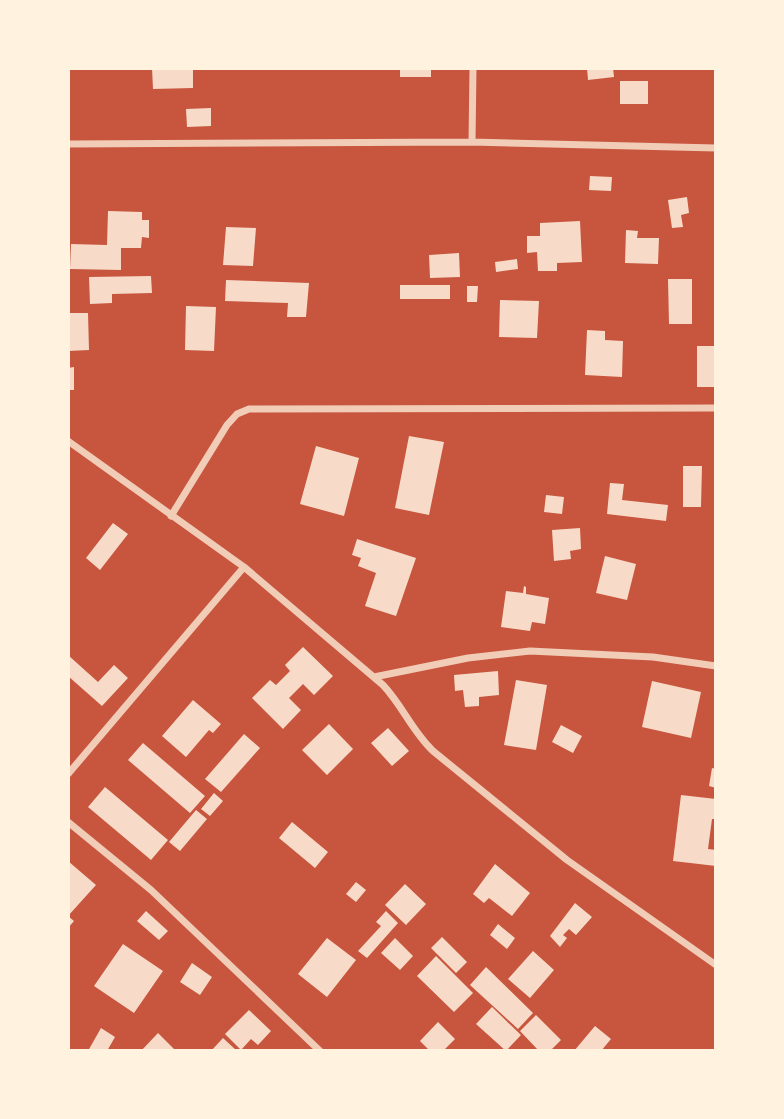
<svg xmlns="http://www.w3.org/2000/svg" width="784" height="1119" viewBox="0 0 784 1119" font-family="Overpass,sans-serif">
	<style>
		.building { fill: #f7dbc8 }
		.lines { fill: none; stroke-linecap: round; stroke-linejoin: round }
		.minor { stroke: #f1ccb7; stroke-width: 7 }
	</style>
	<rect width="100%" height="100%" fill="#c8553d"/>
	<path class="building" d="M152,68H193V88L153,89Z
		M400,68H431V77H400Z
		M587,68H613L614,77L588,80Z
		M620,81H648V104H620Z
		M211,108V126L187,127L186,109Z
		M590,176L612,177L611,191L589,190Z
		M687,197L689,213L681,215L683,227L672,228L668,200Z
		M108,211L142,212V220H149V238L142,237L141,248H121V270L70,269L71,244L107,245Z
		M580,221L582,262L557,263V271H538L537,252L527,253V236H540V223Z
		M226,227L256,228L253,266L223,265Z
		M626,230L638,231L637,238H659L658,264L625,263Z
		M459,253L460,277L430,278L429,255Z
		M517,259L518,269L496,272L495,262Z
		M151,276L152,293L112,294V303L90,304L89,277Z
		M668,279H692V324H669Z
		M226,280L309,283L306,317H287L288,303L225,301Z
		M400,285H450V299H400Z
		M467,286H478L477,302H467Z
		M500,300L539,301L537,338L499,337Z
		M186,306L216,307L214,351L185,350Z
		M68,313H88L89,350L68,351Z
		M587,330L605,331V340L623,341L622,377L585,375Z
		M697,346H716V387H697Z
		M74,367V390H68V368Z
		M409,436L444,442L429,515L395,508Z
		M316,446L359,458L344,516L300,504Z
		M683,466H702L701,507H683Z
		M610,483L624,484L622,500L668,505L666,521L607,514Z
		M546,495L564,497L562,514L544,512Z
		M113,523L128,534L100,570L86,558Z
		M580,528L581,549L570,551L571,559L554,561L552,530Z
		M357,539L416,558L396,616L365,606L376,573L358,566L361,558L352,555Z
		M605,556L636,564L627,600L596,593Z
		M524,586L526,587V594L549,598L545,624L532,622L530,631L501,627L506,591L523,593Z
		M303,647L333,676L314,695L303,684L289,698L301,710L283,729L252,698L270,680L276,685L290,671L285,665Z
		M68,655L98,682L114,665L128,678L102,706L68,676Z
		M498,671L499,695L479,697V706L465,707L463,690L455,691L454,675Z
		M516,680L547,685L536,750L504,745Z
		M652,681L701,692L691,738L642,727Z
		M193,700L221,724L213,733L209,730L186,757L162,736Z
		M329,724L353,749L327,775L302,750Z
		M561,725L582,736L573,753L552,742Z
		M388,728L409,751L392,766L371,743Z
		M244,734L260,748L221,792L205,779Z
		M143,743L205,796L190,813L128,760Z
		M712,768L716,769V788L709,786Z
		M105,787L168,840L151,860L88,807Z
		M214,793L223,801L210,816L201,809Z
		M681,795L716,799V819H712L708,849L716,850V866L673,861Z
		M196,810L207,819L180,851L169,842Z
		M292,822L328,852L315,868L279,838Z
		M68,861L96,885L68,916L74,921L68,928Z
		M495,864L530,893L512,916L489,898L484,903L473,894Z
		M356,882L366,890L356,902L346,894Z
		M405,884L426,904L406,925L385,905Z
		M575,903L592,917L576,935L569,929L563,935L567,938L560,947L550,936Z
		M146,911L168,931L159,940L137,921Z
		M386,911L398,923L367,958L358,951L381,926L376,922Z
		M498,924L515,938L507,949L490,935Z
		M442,937L467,962L456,973L431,948Z
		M327,938L356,960L327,997L298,974Z
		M395,938L413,956L400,970L381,953Z
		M123,944L163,971L134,1013L94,986Z
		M533,951L554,970L530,998L508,979Z
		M436,956L473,993L454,1012L417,976Z
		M192,963L212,977L200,995L180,982Z
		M486,967L533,1013L518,1029L470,985Z
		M492,1007L521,1035L506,1051L476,1024Z
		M249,1010L271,1031L258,1045L251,1039L241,1050L225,1034Z
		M536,1015L561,1040L550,1051H539L520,1031Z
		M438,1022L455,1039L443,1051H430L420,1041Z
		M595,1026L611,1039L601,1051H574Z
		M101,1028L115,1037L107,1051H88Z
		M158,1033L176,1051H141Z
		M223,1038L237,1051H211Z"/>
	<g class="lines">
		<path class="minor" d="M472,142L473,68
			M68,144L472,142L716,148
			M68,441L244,567L383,685C402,705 412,731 433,751L567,860L716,965
			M171,516L227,425L237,414L249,409L716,408
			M374,677L468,658L530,651L653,657L716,666
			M68,774L244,567
			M68,822L151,890L320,1051"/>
	</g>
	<rect width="784" height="1119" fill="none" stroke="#fff3e0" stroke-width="140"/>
</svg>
